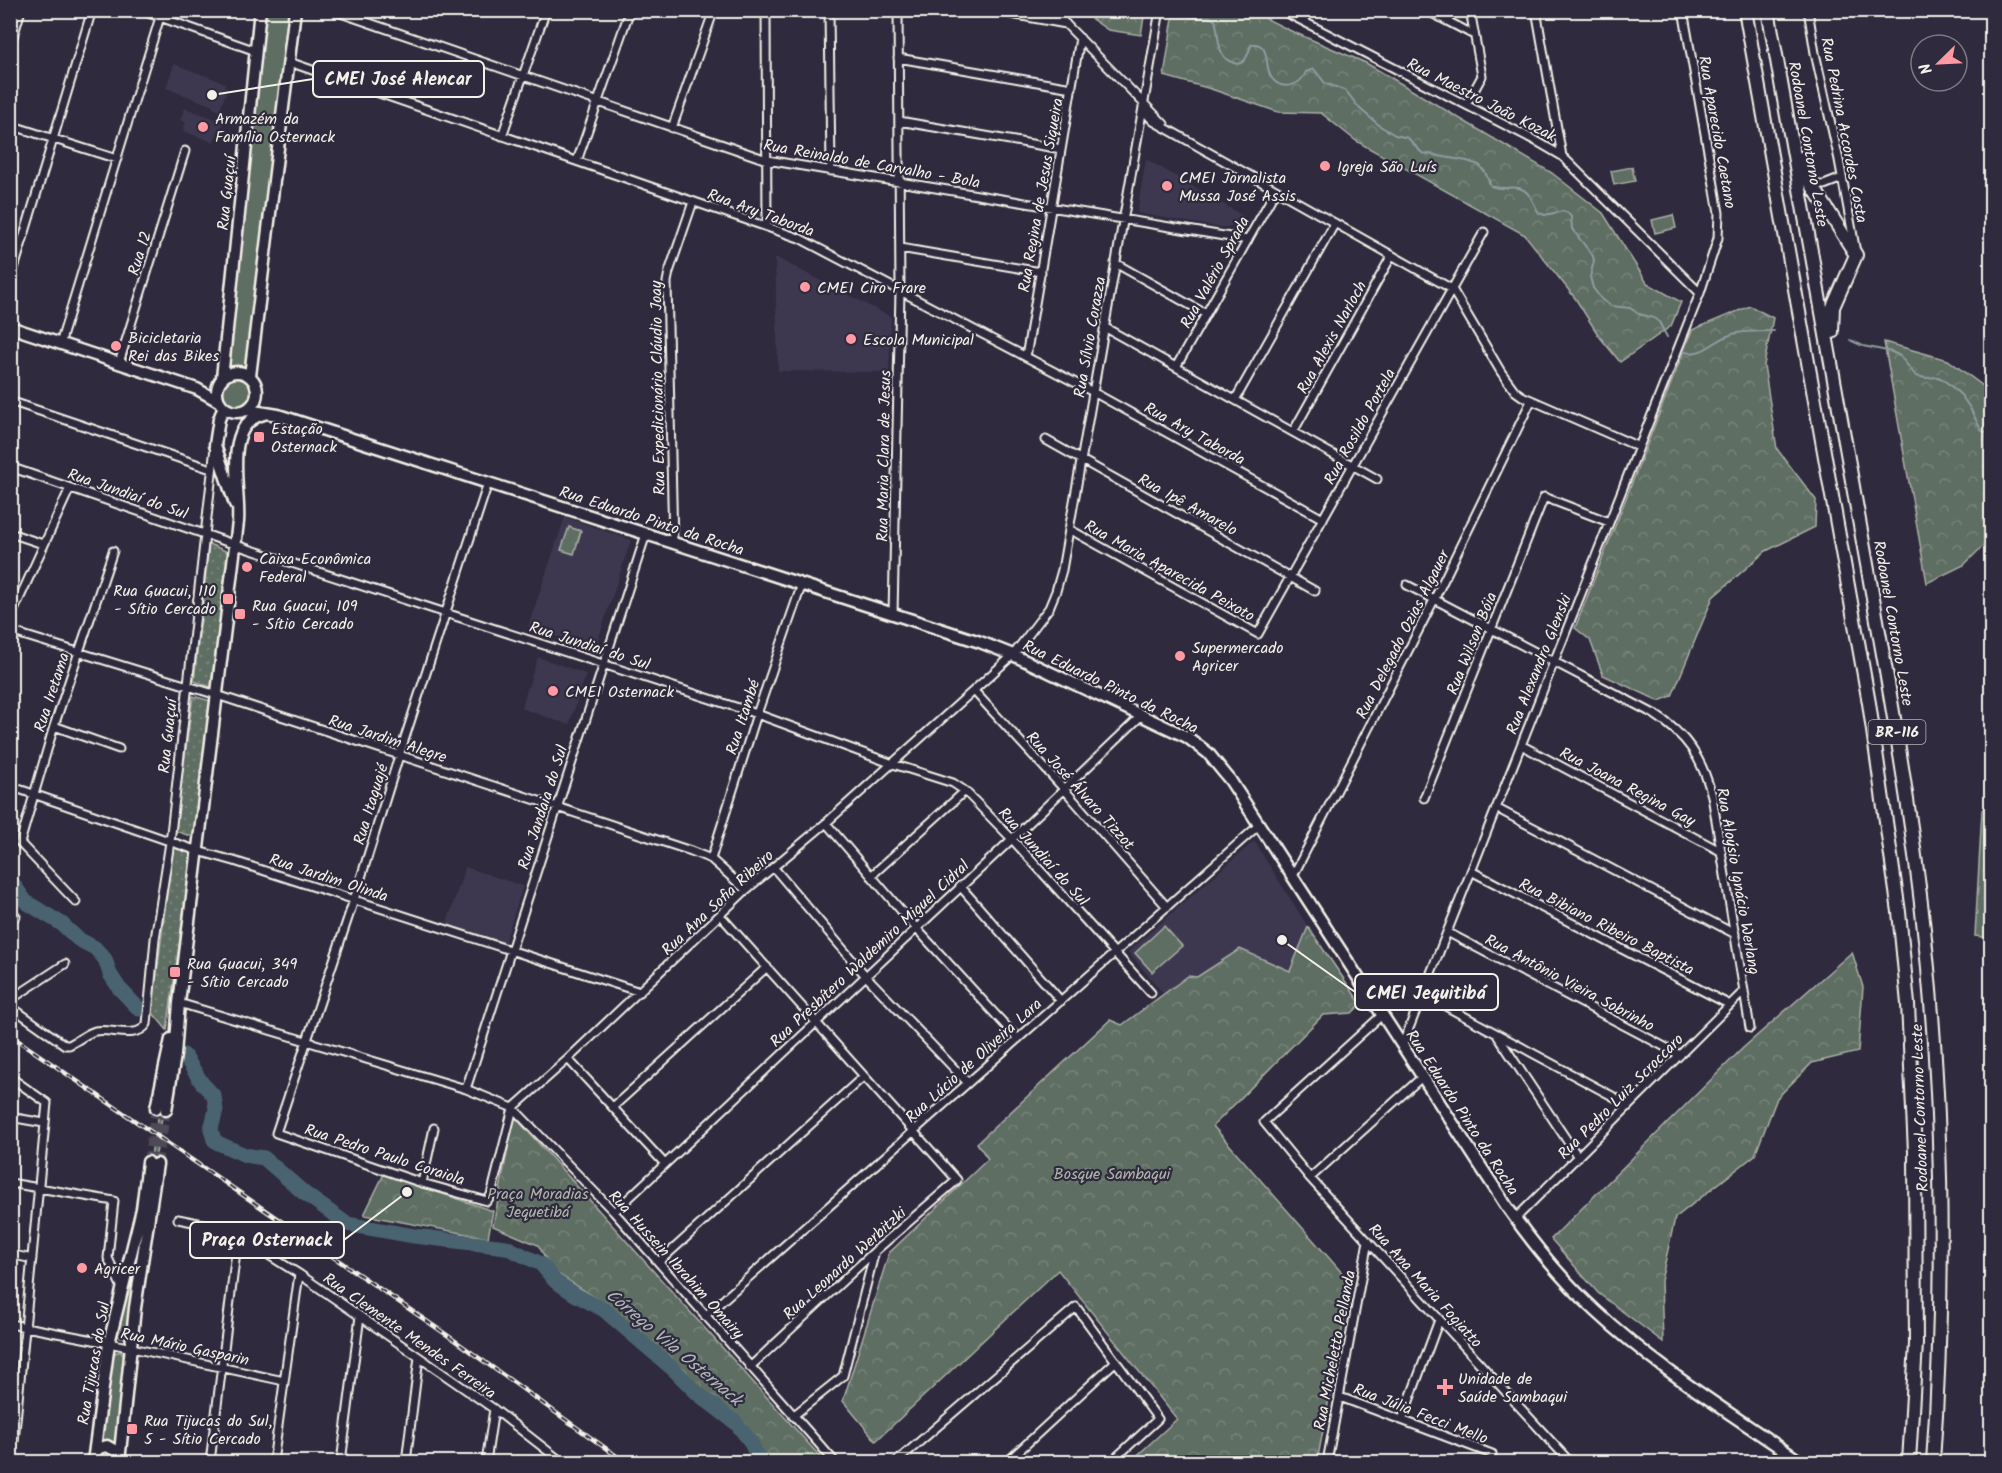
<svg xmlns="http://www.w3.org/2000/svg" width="2002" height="1473" viewBox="0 0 2002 1473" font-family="Kalam,sans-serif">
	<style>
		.built { fill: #3e394f }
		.grass { fill: #5f6e64; stroke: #aab0a6; stroke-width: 1.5 }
		.forest { fill: url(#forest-crowns); stroke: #aab0a6; stroke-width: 1.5 }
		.garden { fill: url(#garden-dots); stroke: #aab0a6; stroke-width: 1.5 }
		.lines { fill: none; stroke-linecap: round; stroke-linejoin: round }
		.stream { stroke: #8e9ca1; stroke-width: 2 }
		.river { stroke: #4a6371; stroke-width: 15 }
		.secondary-tunnel { stroke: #4d4857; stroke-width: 10; stroke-dasharray: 10 5; stroke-linecap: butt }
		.street-casing { stroke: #f4f1e8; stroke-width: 11 }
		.secondary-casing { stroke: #f4f1e8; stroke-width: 15 }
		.highway-casing { stroke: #f4f1e8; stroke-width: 16 }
		.street { stroke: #2f2a3d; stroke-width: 7 }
		.secondary { stroke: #2f2a3d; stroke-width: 10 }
		.highway { stroke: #2f2a3d; stroke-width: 12 }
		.rail-casing { stroke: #f4f1e8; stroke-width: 4.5 }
		.rail { stroke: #2f2a3d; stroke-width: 2; stroke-dasharray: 7; stroke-linecap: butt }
		.poi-dot { fill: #ff9aa2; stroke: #2f2a3d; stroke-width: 2 }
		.labels { text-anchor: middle; stroke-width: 4.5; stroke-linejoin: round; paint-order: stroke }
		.shield { fill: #2f2a3d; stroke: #b9b5b5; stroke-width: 1.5 }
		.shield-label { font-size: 15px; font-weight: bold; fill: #f4f1e8 }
		.street-label { font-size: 16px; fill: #f4f1e8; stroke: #2f2a3d }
		.poi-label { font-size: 16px; fill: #f4f1e8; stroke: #2f2a3d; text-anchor: start }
		.park-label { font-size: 16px; fill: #b1b6ad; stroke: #2f2a3d }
		.water-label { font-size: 18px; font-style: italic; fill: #b0b8b8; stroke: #2f2a3d }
		.leader { fill: none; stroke: #f4f1e8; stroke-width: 2 }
		.callout-dot { fill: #f4f1e8; stroke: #2f2a3d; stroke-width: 2 }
		.callout { fill: #2f2a3d; stroke: #f4f1e8; stroke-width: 2 }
		.callout-label { font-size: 18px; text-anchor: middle; font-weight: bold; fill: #f4f1e8 }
	</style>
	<defs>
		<pattern id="forest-crowns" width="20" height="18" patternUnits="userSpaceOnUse" patternTransform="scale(1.5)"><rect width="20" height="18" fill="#5f6e64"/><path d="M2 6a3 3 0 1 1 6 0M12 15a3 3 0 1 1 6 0" fill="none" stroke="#77837a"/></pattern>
		<pattern id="garden-dots" width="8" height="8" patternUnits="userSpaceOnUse" patternTransform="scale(1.5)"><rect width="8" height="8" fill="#5f6e64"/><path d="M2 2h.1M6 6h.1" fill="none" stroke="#77837a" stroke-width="1.8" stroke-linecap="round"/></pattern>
	</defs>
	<rect width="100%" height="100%" fill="#2f2a3d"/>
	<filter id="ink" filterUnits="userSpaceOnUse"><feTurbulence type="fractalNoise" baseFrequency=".0167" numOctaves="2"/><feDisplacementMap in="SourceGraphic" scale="12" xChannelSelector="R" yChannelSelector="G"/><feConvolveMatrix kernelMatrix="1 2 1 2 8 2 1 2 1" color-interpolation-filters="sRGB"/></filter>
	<g filter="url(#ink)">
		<path class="built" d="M174,64L225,83L224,87L228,88L219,111L213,108V106L166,88Z
			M185,108L224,122L213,142L183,131L186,122L180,120Z
			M1146,159L1245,217L1237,224L1227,227H1217L1137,213Z
			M775,257L891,317L889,372L778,371Z
			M565,517L631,540L595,649L528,627Z
			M538,657L586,674L569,725L521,708Z
			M1254,841L1308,927L1290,971L1240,949L1197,978L1188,976L1164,994L1128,952Z
			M465,867L523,886L504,945L446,926Z"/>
		<path class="grass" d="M265,11H290L246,367H227Z
			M1632,167L1635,181L1614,185L1611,171Z
			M1673,215L1676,228L1655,233L1652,220Z
			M220 391a17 17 0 1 1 34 0a17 17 0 1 1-34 0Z
			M569,527L581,531L574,554L561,550Z
			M1164,926L1182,946L1152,972L1135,953Z
			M169,1062H171L126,1338L117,1336L146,1203L152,1149Z
			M117,1352H121L124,1356L115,1445L101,1441L112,1354Z"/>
		<path class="forest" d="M1080,11H1145L1141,35L1108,30Z
			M1174,11H1251L1291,31L1366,63L1552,173L1603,213L1647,283L1681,302L1671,326L1620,362L1599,336L1575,298L1525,235L1356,141L1321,113L1278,112L1211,89L1164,76Z
			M1750,306L1773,318L1764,365L1777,449L1816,500L1815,527L1766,551L1713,597L1672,696L1659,701L1603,675L1590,640L1575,628L1692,330Z
			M1884,342L1948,360L1991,392V538L1964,565L1927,583Z
			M1991,800V938L1975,936L1982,810Z
			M1308,927L1361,1004L1352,1013L1323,1015L1213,1126L1351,1283L1317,1462H1130L1177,1419L1058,1270L876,1441L843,1401L889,1253L988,1159L977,1143L1110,1020L1122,1025L1188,976L1197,977L1240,949L1290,971Z
			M1852,952L1863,987L1858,1052L1812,1063L1777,1098L1755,1155L1675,1218L1661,1281L1663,1342L1598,1293L1551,1239L1743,1048Z
			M514,1116L825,1462H767L746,1426L698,1388L610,1307L553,1271L538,1245L493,1226Z
			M384,1174L493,1211L488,1238L364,1215Z"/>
		<path class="garden" d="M209,544L228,552L211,687L194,681Z
			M193,696L211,701L194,837L175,831Z
			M173,847L192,854L167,1030L152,1012Z"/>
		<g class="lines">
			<path class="stream" d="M1180,10C1191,20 1196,18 1209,17L1215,20C1220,34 1215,58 1234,63C1239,65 1244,62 1246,58C1249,53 1249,49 1252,44C1271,42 1264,66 1271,77C1281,92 1301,86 1306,72L1314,69L1325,83L1346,91L1360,109L1380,126L1395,135L1408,138L1422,153L1467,161L1479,165L1485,172L1491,186C1505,192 1518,181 1529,195C1533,200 1535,207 1539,213L1545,215L1563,211L1568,213L1571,217L1572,229L1593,256L1594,261L1590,277L1593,288L1602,300L1611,306L1630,308L1639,314L1654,318L1659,322L1667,337
				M1850,340L1863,346L1892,352L1900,356L1916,376L1926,378L1938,377L1944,380L1961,395L1970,408L1981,430L1992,436
				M1685,352C1705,357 1717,336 1737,333C1749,331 1762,331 1774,331"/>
			<path class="river" d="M10,880L26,902L62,924L78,939L95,948L105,959L110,974L119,988L139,1009
				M184,1055L202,1083L214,1096L216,1110L211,1129L214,1140L218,1143L245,1155L264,1158L304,1193L347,1224L414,1236L506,1247L541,1264L555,1281L576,1295L604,1310L673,1369L698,1394L736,1423L750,1441L760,1462"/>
			<path class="secondary-tunnel" d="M148,1162L156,1108
				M157,1164L166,1110"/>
			<g class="street-casing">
				<path id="street" d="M140,10L256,51
					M332,10L767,160L1248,240
					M766,10L767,227
					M829,10L831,171
					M989,10L1066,24
					M1052,10L1164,124
					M1281,10L1538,142L1562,156L1700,293
					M1426,10L1474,35
					M1536,10L1562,156
					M1808,10L1815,53L1839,160L1855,247
					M10,47L21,10
					M898,58L1072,88
					M289,62L799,238L1093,392L1323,519
					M1466,105L1482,76L1470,10
					M1144,106L1145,112L1153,121L1452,289L1501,372L1515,391L1522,396L1639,447
					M899,121L1061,149
					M10,125L117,159
					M672,128L714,10
					M502,136L546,10
					M577,161L630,10
					M1812,185H1824L1842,178
					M900,248L1041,272
					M1115,263L1206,314
					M10,282L92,10
					M1104,327L1377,479
					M60,344L160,17
					M1026,357L1080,38
					M119,363L185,151
					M1176,367L1276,190
					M1235,400L1335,223
					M10,401L211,469
					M1293,432L1392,255
					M1046,440L1315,591
					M10,467L236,545L757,714L893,764L953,783L965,791L1012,839L1151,993
					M488,483L399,756L354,900L276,1133L422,1183L487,1201L491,1195L513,1108L568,1059L746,890L826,823L1013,655L1049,608L1056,591L1062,570L1160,10
					M1069,529L1258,634L1484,232
					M10,533L43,544
					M673,543L667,282L669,272L693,202
					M1407,585L1654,714C1687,735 1702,758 1712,796L1750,1028
					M893,614L900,291L898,10
					M10,619L70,488
					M10,631L217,695L691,851L711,859L746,890
					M974,691L1064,789L1167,907
					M54,726L119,749
					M1521,745L1722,852
					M10,786L198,851L234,861L640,992
					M1424,798L1544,497L1609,522
					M1496,808L1735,934
					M826,823L916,928L1018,1039
					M711,859L757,714L802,584
					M774,868L865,975L968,1083
					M1471,871L1730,1005
					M871,876L965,791
					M1293,876L1434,600L1531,401
					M960,886L1061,1001
					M76,902L20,843L54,726L113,551
					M720,915L957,1180L875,1251L750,1367
					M10,920L16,916
					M1447,932L1680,1055
					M1423,994L1629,1105
					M10,1000L65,964
					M179,1003L466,1089L513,1108L614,1212L835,1462
					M10,1006L65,1045H69C78,1041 85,1034 95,1031C112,1028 136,1040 147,1024L155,939L170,842L215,447
					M1382,1015L1264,1122L1310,1178L1570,1462
					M1497,1035L1578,1157
					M1402,1046L1700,293L1718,238L1719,213L1683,10
					M568,1059L664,1163
					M10,1077L47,1103L12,1462
					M466,1089L646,534
					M613,1107L767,967
					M10,1117L44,1123
					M1310,1178L1422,1077
					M10,1183L114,1201L108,1258L122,1288
					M422,1183L434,1128
					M614,1212L1012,839L1142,715
					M178,1219L213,1226L238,1236L299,1274L494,1409L562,1462
					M1515,1219L1744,991
					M10,1254L32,1259
					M659,1262L864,1076
					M705,1316L1259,825
					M10,1324L109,1343L284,1381
					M1340,1397L1492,1454L1490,1462
					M793,1416L843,1376L875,1251
					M1402,1420L1439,1320
					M210,1462L238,1236
					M273,1462L299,1274
					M341,1462L360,1316
					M406,1462L419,1357
					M486,1462L494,1409
					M896,1462L1076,1307L1158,1419L1111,1462
					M1007,1462L1116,1361
					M1327,1462L1368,1241"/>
			</g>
			<g class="secondary-casing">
				<path id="secondary" d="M10,327L197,389L220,402
					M217 392a20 20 0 1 1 40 0a20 20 0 1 1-40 0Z
					M250,376L295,10
					M222,378L260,10
					M224,407L219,419L215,445L235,504
					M247,410L278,415L980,642L1013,655L1187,737L1208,753L1230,780L1507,1207C1533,1244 1562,1280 1596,1311C1658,1369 1732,1414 1801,1462
					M156,1108L171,1039
					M166,1110L175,1055L179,1003L238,522C241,490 221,424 264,414
					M94,1454L99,1448L107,1446L116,1451L119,1458
					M93,1462L109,1343L142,1209L148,1162
					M119,1462L135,1308L157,1164"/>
			</g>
			<g class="highway-casing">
				<path id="highway" d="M1745,10L1869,703L1899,912L1908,1004L1915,1152L1916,1344L1909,1462
					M1768,10C1796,165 1823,320 1851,475C1876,617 1904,760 1921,903C1943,1085 1946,1280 1933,1462
					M1799,158L1812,185L1856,255L1833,307L1832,332"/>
			</g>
			<use href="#street" class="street"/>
			<use href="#secondary" class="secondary"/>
			<use href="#highway" class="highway"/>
			<g class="rail-casing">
				<path id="rail" d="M10,1035L447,1335L625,1462"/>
			</g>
			<use href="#rail" class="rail"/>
		</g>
	</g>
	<g class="poi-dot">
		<circle cx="203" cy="127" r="6"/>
		<circle cx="1325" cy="166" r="6"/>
		<circle cx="1167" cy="186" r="6"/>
		<circle cx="805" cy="287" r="6"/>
		<circle cx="851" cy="339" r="6"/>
		<circle cx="116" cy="346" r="6"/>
		<rect x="253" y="431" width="12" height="12" rx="3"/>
		<circle cx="247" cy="567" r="6"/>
		<rect x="222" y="593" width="12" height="12" rx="3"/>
		<rect x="234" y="608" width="12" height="12" rx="3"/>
		<circle cx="1180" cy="656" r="6"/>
		<circle cx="553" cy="691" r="6"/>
		<rect x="169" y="966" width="12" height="12" rx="3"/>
		<circle cx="82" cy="1268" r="6"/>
		<path d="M1442 1378h6v6h6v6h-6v6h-6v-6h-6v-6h6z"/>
		<rect x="126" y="1423" width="12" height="12" rx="3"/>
	</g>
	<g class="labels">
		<rect class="shield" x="1868.5" y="720" width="57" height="24" rx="4.5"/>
		<g class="shield-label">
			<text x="1897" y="737">BR-116</text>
		</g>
		<g class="street-label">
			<text transform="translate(1482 99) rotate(27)" y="6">Rua Maestro João Kozak</text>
			<text transform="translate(1845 130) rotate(79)" y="6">Rua Pedrina Accordes Costa</text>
			<text transform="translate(1718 132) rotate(80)" y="6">Rua Aparecido Caetano</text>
			<text transform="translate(1809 144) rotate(80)" y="6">Rodoanel Contorno Leste</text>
			<text transform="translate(872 163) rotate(10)" y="6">Rua Reinaldo de Carvalho - Bola</text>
			<text transform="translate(226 193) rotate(-84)" y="6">Rua Guaçuí</text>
			<text transform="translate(1040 195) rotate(-80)" y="6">Rua Regina de Jesus Siqueira</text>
			<text transform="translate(761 212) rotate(20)" y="6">Rua Ary Taborda</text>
			<text transform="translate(139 253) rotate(-73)" y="6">Rua 12</text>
			<text transform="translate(1214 272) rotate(-61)" y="6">Rua Valério Sprada</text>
			<text transform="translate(1089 337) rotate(-80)" y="6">Rua Sílvio Corazza</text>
			<text transform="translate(1331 337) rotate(-61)" y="6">Rua Alexis Narloch</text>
			<text transform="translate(657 388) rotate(-91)" y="6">Rua Expedicionário Cláudio Joay</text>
			<text transform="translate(1359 426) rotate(-61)" y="6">Rua Rosildo Portela</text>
			<text transform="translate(1195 433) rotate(29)" y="6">Rua Ary Taborda</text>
			<text transform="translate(883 456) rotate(-89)" y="6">Rua Maria Clara de Jesus</text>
			<text transform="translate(128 493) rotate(19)" y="6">Rua Jundiaí do Sul</text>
			<text transform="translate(1188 504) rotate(29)" y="6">Rua Ipê Amarelo</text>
			<text transform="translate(652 520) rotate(18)" y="6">Rua Eduardo Pinto da Rocha</text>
			<text transform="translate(1170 570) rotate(29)" y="6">Rua Maria Aparecida Peixoto</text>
			<text transform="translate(1894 623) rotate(80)" y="6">Rodoanel Contorno Leste</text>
			<text transform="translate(1402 634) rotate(-63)" y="6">Rua Delegado Ozias Algauer</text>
			<text transform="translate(1471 643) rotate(-68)" y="6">Rua Wilson Bóia</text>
			<text transform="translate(590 645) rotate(18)" y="6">Rua Jundiaí do Sul</text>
			<text transform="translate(1538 664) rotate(-68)" y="6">Rua Alexandro Glenski</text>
			<text transform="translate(1111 686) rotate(26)" y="6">Rua Eduardo Pinto da Rocha</text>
			<text transform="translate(51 692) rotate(-72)" y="6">Rua Iretama</text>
			<text transform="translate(742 717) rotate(-72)" y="6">Rua Itambé</text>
			<text transform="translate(167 736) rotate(-84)" y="6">Rua Guaçuí</text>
			<text transform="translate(388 738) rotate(18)" y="6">Rua Jardim Alegre</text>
			<text transform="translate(1628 786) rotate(28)" y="6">Rua Joana Regina Gay</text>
			<text transform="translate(1081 790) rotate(48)" y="6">Rua José Álvaro Tizzot</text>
			<text transform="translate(370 804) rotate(-73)" y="6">Rua Itaguajé</text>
			<text transform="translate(542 807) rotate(-72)" y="6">Rua Jandaia do Sul</text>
			<text transform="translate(1044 856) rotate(48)" y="6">Rua Jundiaí do Sul</text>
			<text transform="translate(329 877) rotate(18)" y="6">Rua Jardim Olinda</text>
			<text transform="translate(1739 881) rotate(80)" y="6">Rua Aloýsio Ignácio Werlang</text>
			<text transform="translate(717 902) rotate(-43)" y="6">Rua Ana Sofia Ribeiro</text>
			<text transform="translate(1607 926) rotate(27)" y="6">Rua Bibiano Ribeiro Baptista</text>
			<text transform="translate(869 953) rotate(-43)" y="6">Rua Presbítero Waldemiro Miguel Cidral</text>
			<text transform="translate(1570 982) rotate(28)" y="6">Rua Antônio Vieira Sobrinho</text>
			<text transform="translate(973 1060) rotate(-42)" y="6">Rua Lúcio de Oliveira Lara</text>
			<text transform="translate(1620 1096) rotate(-45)" y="6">Rua Pedro Luiz Scroccaro</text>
			<text transform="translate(1919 1108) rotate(-92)" y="6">Rodoanel Contorno Leste</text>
			<text transform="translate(1463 1112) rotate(57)" y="6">Rua Eduardo Pinto da Rocha</text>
			<text transform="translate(385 1154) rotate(18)" y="6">Rua Pedro Paulo Coraiola</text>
			<text transform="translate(844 1263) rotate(-42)" y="6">Rua Leonardo Werbitzki</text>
			<text transform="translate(677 1264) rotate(48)" y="6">Rua Hussein Ibrahim Omairy</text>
			<text transform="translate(1426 1285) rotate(48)" y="6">Rua Ana Maria Fogiatto</text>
			<text transform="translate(410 1335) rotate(35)" y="6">Rua Clemente Mendes Ferreira</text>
			<text transform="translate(185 1346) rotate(12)" y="6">Rua Mário Gasparin</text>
			<text transform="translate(1334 1350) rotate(-79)" y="6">Rua Micheletto Pellanda</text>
			<text transform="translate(93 1363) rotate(-80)" y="6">Rua Tijucas do Sul</text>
			<text transform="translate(1421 1413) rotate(21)" y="6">Rua Júlia Fecci Mello</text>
		</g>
		<g class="poi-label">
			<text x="215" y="124">Armazém da<tspan x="215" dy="18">Família Osternack</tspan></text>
			<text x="1337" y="172">Igreja São Luís</text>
			<text x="1179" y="183">CMEI Jornalista<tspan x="1179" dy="18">Mussa José Assis</tspan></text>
			<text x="817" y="293">CMEI Ciro Frare</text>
			<text x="128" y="343">Bicicletaria<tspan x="128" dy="18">Rei das Bikes</tspan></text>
			<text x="863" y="345">Escola Municipal</text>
			<text x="271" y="434">Estação<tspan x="271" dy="18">Osternack</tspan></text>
			<text x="259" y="564">Caixa Econômica<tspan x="259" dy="18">Federal</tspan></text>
			<text x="216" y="596" text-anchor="end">Rua Guacui, 110<tspan x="216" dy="18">- Sítio Cercado</tspan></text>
			<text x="252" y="611">Rua Guacui, 109<tspan x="252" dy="18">- Sítio Cercado</tspan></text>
			<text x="1192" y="653">Supermercado<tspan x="1192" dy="18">Agricer</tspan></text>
			<text x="565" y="697">CMEI Osternack</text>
			<text x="187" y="969">Rua Guacui, 349<tspan x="187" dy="18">- Sítio Cercado</tspan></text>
			<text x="94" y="1274">Agricer</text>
			<text x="1458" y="1384">Unidade de<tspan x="1458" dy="18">Saúde Sambaqui</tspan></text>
			<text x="144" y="1426">Rua Tijucas do Sul,<tspan x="144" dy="18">5 - Sítio Cercado</tspan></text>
		</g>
		<g class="park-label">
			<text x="1112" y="1179">Bosque Sambaqui</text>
			<text x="538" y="1199">Praça Moradias<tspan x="538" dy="18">Jequetibá</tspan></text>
		</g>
		<g class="water-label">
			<text transform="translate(674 1347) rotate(40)" y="6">Córrego Vila Osternack</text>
		</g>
	</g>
	<path class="leader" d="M212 95L313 79M1282 940L1355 992M407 1192L344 1240"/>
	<g class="callout-dot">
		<circle cx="212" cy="95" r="6"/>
		<circle cx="1282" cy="940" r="6"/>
		<circle cx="407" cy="1192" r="6"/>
	</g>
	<g class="callout">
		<rect x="313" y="61" width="171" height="36" rx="6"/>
		<rect x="1355" y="974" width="143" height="36" rx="6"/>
		<rect x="190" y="1222" width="154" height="36" rx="6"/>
	</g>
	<g class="callout-label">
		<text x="398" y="85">CMEI José Alencar</text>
		<text x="1426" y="999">CMEI Jequitibá</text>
		<text x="267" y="1246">Praça Osternack</text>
	</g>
	<rect width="2002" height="1473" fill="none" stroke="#2f2a3d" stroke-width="36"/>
	<rect x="18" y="18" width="1966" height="1437" fill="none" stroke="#f4f1e8" stroke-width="2" filter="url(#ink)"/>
	<g transform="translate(1939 63) rotate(246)"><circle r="28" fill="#2f2a3d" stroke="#7e7a81" stroke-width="1.5"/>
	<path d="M0-4.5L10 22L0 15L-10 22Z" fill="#ff9aa2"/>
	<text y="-9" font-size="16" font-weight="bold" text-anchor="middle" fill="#f4f1e8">N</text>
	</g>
</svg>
